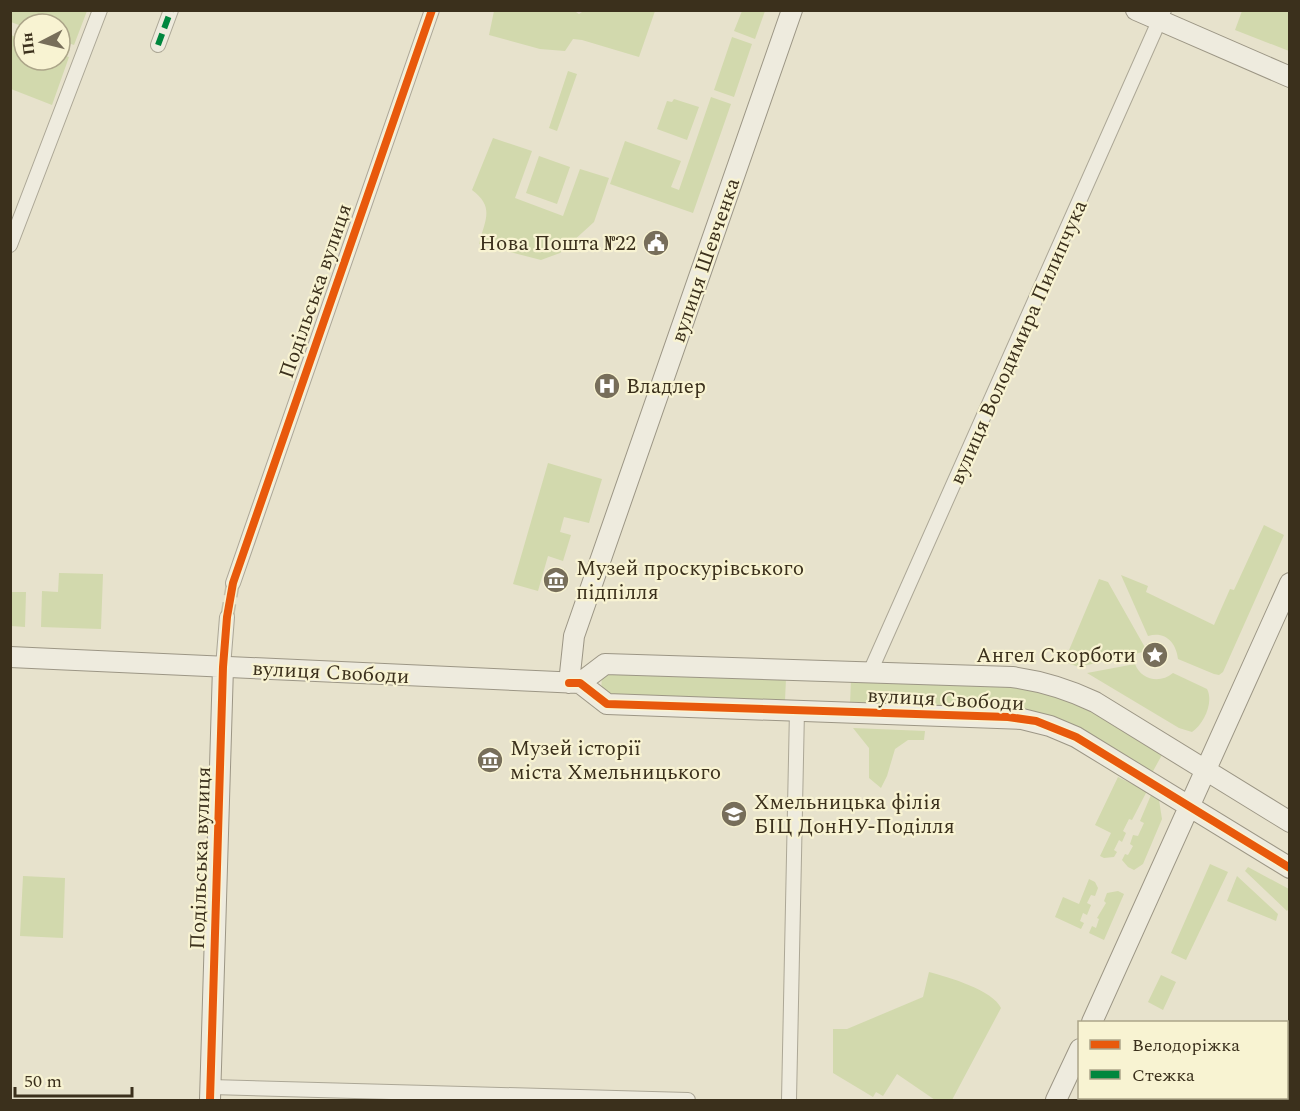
<svg xmlns="http://www.w3.org/2000/svg" width="1300" height="1111" viewBox="0 0 1300 1111" font-family="Spectral,serif">
	<style>
		.green { fill: #d2d9ad }
		.lines { fill: none; stroke-linecap: round; stroke-linejoin: round }
		.street-tunnel { stroke: #c5bea9; stroke-width: 14; stroke-dasharray: 14 7; stroke-linecap: butt }
		.street-casing { stroke: #aca796; stroke-width: 16 }
		.secondary-casing { stroke: #9c9685; stroke-width: 22 }
		.street { stroke: #eeebde; stroke-width: 14 }
		.secondary { stroke: #eeebde; stroke-width: 20 }
		.quiet { stroke: #00873e; stroke-width: 6; stroke-dasharray: 12 6; stroke-linecap: butt }
		.cycleway-casing { stroke: #f8f3d2; stroke-width: 11 }
		.cycleway { stroke: #e8590c; stroke-width: 8 }
		.labels { text-anchor: middle; stroke-width: 4.5; stroke-linejoin: round; paint-order: stroke }
		.poi-label { font-size: 21px; fill: #3b301c; stroke: #f8f3d2; text-anchor: start }
		.street-label { font-size: 21px; fill: #3b301c; stroke: #f8f3d2 }
	</style>
	<rect width="100%" height="100%" fill="#e7e2cc"/>
	<path class="green" d="M573,10L579,14L585,10L655,11L639,57L582,40L573,39L565,51L540,49L489,35L494,11Z
		M10,11L11,10L87,11L74,45L60,40V24H24V27L11,22Z
		M742,11H765L755,39L734,31Z
		M1242,11H1289V51L1235,30Z
		M11,35L24,40V60H60V54L69,57L52,105L11,89Z
		M732,37L752,44L734,97L714,90Z
		M568,71L577,74L557,131L549,128Z
		M711,97L731,104L693,213L610,184L625,141L681,161L671,187L679,190Z
		M674,99L699,107L687,140L657,129L667,101L672,102Z
		M493,138L532,151L515,198L563,216L580,169L609,178L594,222L560,253L541,260L479,244C485,220 495,207 472,190Z
		M539,156L570,167L557,204L526,193Z
		M548,463L602,479L589,523L564,517L560,532L571,535L563,561L548,556L538,591L513,584Z
		M1264,525L1284,535L1223,672L1219,675L1214,674L1178,659C1176,642 1165,631 1148,636L1121,575L1148,586L1146,592L1214,625L1230,589L1234,590Z
		M59,573L103,574L101,629L41,627L42,591L58,592Z
		M1099,579L1108,582L1147,651L1079,667L1064,662Z
		M11,592H26L25,627L11,626Z
		M1135,664C1141,680 1160,684 1173,673L1207,689C1214,702 1204,724 1192,732L1179,728L1087,673Z
		M602,672L786,678L785,701L601,695Z
		M851,680L1028,687L1076,702L1163,753L1152,773L1024,711L850,704Z
		M853,728L925,731L924,740H908L895,749L887,776L881,788L869,778V748Z
		M1118,777L1147,791L1132,820L1129,819L1123,831L1126,833L1122,842L1119,840L1114,850L1117,852L1114,857L1104,858L1100,856L1111,833L1095,825Z
		M1151,795L1159,800L1162,819L1143,864L1134,870L1128,867L1122,860L1125,854L1128,855L1133,846L1130,844L1133,835L1138,836L1144,823L1140,821Z
		M1210,864L1228,872L1186,960L1171,953Z
		M1248,867L1289,889V908L1287,911L1245,871Z
		M23,876L65,878L63,938L20,936Z
		M1237,876L1278,914L1276,921L1227,901Z
		M1089,879L1095,882L1098,888L1095,896L1091,895L1087,903L1091,905L1087,915L1083,913L1080,921L1084,923L1081,929L1055,917L1063,897L1079,904Z
		M1118,891L1124,894L1104,940L1089,933L1092,926L1096,928L1099,919L1097,918L1106,903L1104,901L1107,893Z
		M929,972C948,977 993,990 1001,1008L952,1100H935L897,1074L883,1096L876,1092L873,1097L833,1073V1029H847L923,997Z
		M1161,975L1176,982L1163,1010L1148,1002Z"/>
	<g class="lines">
		<path class="street-tunnel" d="M227,617L233,583"/>
		<g class="street-casing">
			<path id="street" d="M158,45L171,10
				M10,245L100,10
				M233,583L432,10
				M223,667L227,617
				M870,672L1164,10
				M211,1087L688,1100
				M789,1100L797,710"/>
		</g>
		<g class="secondary-casing">
			<path id="secondary" d="M1136,10L1290,77
				M10,657L580,683L607,704L1022,719L1050,726L1076,737L1290,868
				M569,683L574,636L792,10
				M580,683L605,664L1012,677C1041,681 1068,689 1095,702L1290,822
				M1092,1022L1290,583
				M210,1100L223,667
				M1056,1100L1080,1049"/>
		</g>
		<use href="#street" class="street"/>
		<use href="#secondary" class="secondary"/>
		<path class="quiet" d="M158,45L171,10"/>
		<g class="cycleway-casing">
			<path id="cycleway" d="M569,683H580L607,704L1008,717L1036,721L1076,737L1290,868
				M210,1100L223,667L227,617L233,583L432,10"/>
		</g>
		<use href="#cycleway" class="cycleway"/>
	</g>
	<defs>
		<g id="civic-disc" transform="scale(1.35)"><circle r="9.5" fill="#776e5a" stroke="#f8f3d2"/><path d="M-.6-6.5H3V-4.5H.6V-3L4-1V1h2V6H-6V1h2V-1L-.6-3ZM-1.2 2.5V6h2.4V2.5Z" fill="#fff"/></g>
		<g id="hospital-disc" transform="scale(1.35)"><circle r="9.5" fill="#776e5a" stroke="#f8f3d2"/><path d="M-5-5h3v3.5h4V-5h3V5h-3V1.5h-4V5h-3Z" fill="#fff"/></g>
		<g id="museum-disc" transform="scale(1.35)"><circle r="9.5" fill="#776e5a" stroke="#f8f3d2"/><path d="M0-6L6-3V-2H-6V-3ZM-5-1h2V3h-2ZM-1-1h2V3h-2ZM3-1h2V3H3ZM-6 4H6V6H-6Z" fill="#fff"/></g>
		<g id="sight-disc" transform="scale(1.35)"><circle r="9.5" fill="#776e5a" stroke="#f8f3d2"/><path d="M0-6L1.8-2.2L6-1.7L2.9 1.2L3.7 5.4L0 3.3L-3.7 5.4L-2.9 1.2L-6-1.7L-1.8-2.2Z" fill="#fff"/></g>
		<g id="university-disc" transform="scale(1.35)"><circle r="9.5" fill="#776e5a" stroke="#f8f3d2"/><path d="M0-5L7-2L0 1L-7-2ZM-4 1L0 2.5L4 1V4Q0 6-4 4Z" fill="#fff"/></g>
	</defs>
	<g fill-rule="evenodd">
		<use href="#civic-disc" x="656" y="243"/>
		<use href="#hospital-disc" x="607" y="386"/>
		<use href="#museum-disc" x="556" y="580"/>
		<use href="#sight-disc" x="1155" y="655"/>
		<use href="#museum-disc" x="490" y="760"/>
		<use href="#university-disc" x="734" y="814"/>
	</g>
	<g class="labels">
		<g class="poi-label">
			<text x="636" y="250" text-anchor="end">Нова Пошта №22</text>
			<text x="626" y="393">Владлер</text>
			<text x="576" y="575">Музей проскурівського<tspan x="576" dy="24">підпілля</tspan></text>
			<text x="1136" y="662" text-anchor="end">Ангел Скорботи</text>
			<text x="510" y="755">Музей історії<tspan x="510" dy="24">міста Хмельницького</tspan></text>
			<text x="754" y="809">Хмельницька філія<tspan x="754" dy="24">БІЦ ДонНУ-Поділля</tspan></text>
		</g>
		<g class="street-label">
			<text transform="translate(705 260) rotate(-71)" y="7">вулиця Шевченка</text>
			<text transform="translate(315 291) rotate(-71)" y="7">Подільська вулиця</text>
			<text transform="translate(1018 342) rotate(-66)" y="7">вулиця Володимира Пилипчука</text>
			<text transform="translate(331 672) rotate(3)" y="7">вулиця Свободи</text>
			<text transform="translate(946 699) rotate(3)" y="7">вулиця Свободи</text>
			<text transform="translate(200 858) rotate(-88)" y="7">Подільська вулиця</text>
		</g>
	</g>
	<rect width="1300" height="1111" fill="none" stroke="#3b301c" stroke-width="24"/>
	<rect x="1078" y="1021" width="210" height="78" fill="#f8f3d2" stroke="#aca589" stroke-width="1.5"/>
	<rect x="1090" y="1040" width="30" height="9" fill="#e8590c" stroke="#aca589" stroke-width="1.5"/>
	<text x="1132" y="1051" font-size="18" fill="#3b301c">Велодоріжка</text>
	<rect x="1090" y="1070" width="30" height="9" fill="#00873e" stroke="#aca589" stroke-width="1.5"/>
	<text x="1132" y="1081" font-size="18" fill="#3b301c">Стежка</text>
	<g transform="translate(42 42) rotate(263)"><circle r="28" fill="#f8f3d2" stroke="#aca589" stroke-width="1.5"/>
	<path d="M0-4.5L10 22L0 15L-10 22Z" fill="#776e5a"/>
	<text y="-9" font-size="16" font-weight="bold" text-anchor="middle" fill="#3b301c">Пн</text>
	</g>
	<path d="M15 1087v9h117v-9" fill="none" stroke="#3b301c" stroke-width="3"/>
	<text x="24" y="1087" font-size="18" fill="#3b301c" stroke="#f8f3d2" stroke-width="4.5" paint-order="stroke">50 m</text>
</svg>
